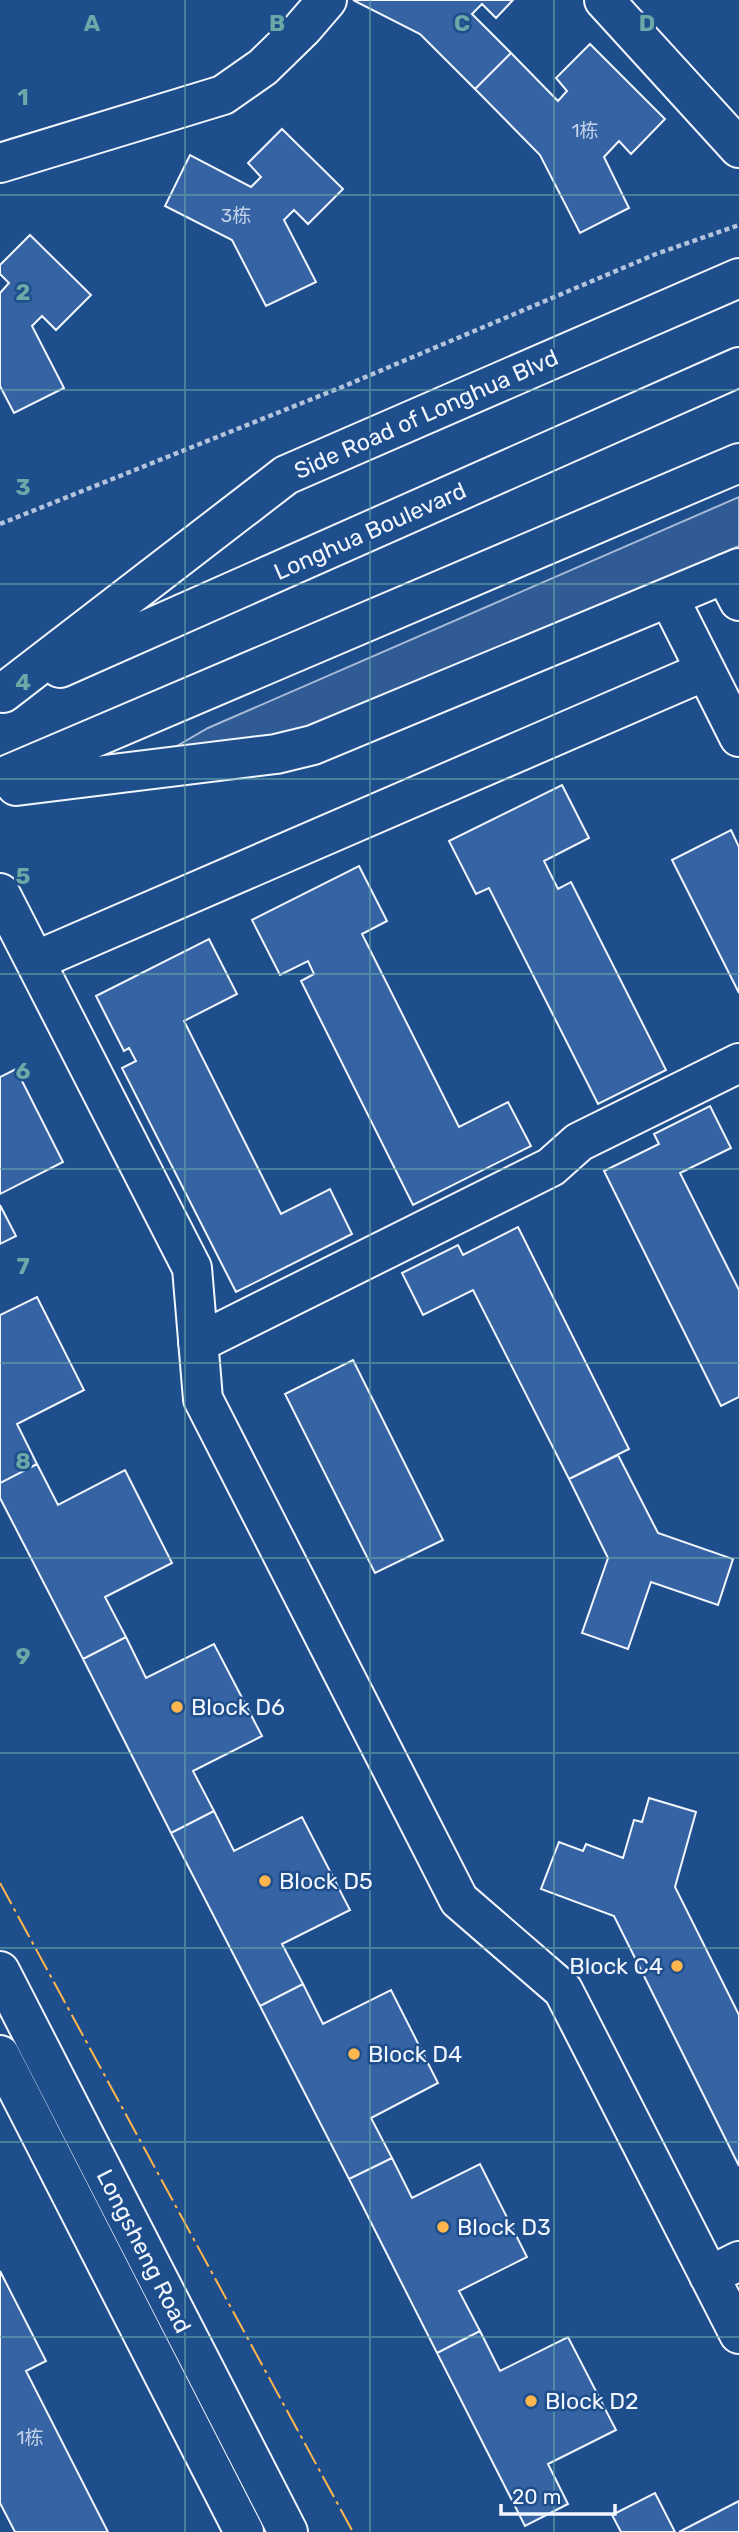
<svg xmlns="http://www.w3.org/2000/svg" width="739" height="2532" viewBox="0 0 739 2532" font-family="Rubik,'Noto Sans SC',sans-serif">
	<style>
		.built { fill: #305b95; stroke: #a8bbd7; stroke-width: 2 }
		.building { fill: #3563a3; stroke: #f2f6ff; stroke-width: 2 }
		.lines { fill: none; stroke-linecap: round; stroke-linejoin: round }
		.minor-casing { stroke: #f2f6ff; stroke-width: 42 }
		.major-casing { stroke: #f2f6ff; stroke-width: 42 }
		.path { stroke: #b3c4dc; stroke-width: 4.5; stroke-dasharray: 5 3.5; stroke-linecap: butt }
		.minor { stroke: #1f4e8c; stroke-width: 38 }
		.major { stroke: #1f4e8c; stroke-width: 38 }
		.power { stroke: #ffb74d; stroke-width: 2; stroke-dasharray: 24 5 3.5 5; stroke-linecap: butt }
		.grid { fill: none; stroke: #6aa9a8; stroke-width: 2; stroke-opacity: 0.55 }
		.poi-dot { fill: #ffb74d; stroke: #1f4e8c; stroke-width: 2.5 }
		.labels { text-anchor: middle; stroke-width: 5; stroke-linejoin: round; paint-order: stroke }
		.number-label { font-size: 19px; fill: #c3d1e8 }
		.street-label { font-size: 23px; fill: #f2f6ff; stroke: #1f4e8c }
		.poi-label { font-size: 23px; fill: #f2f6ff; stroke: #1f4e8c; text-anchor: start }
		.grid-label { font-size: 23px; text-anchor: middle; font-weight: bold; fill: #6aa9a8; stroke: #1f4e8c; stroke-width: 5; stroke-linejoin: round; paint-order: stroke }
	</style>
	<rect width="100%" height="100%" fill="#1f4e8c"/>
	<path class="built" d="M739,497V546L331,724L274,739L170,750L208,728Z"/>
	<path class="building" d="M353,0H513L496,18L482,4L472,14L511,53L475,89L420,34Z
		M590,44L665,119L631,154L619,141L604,157L629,208L580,233L540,155L475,89L511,53L558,101L567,91L556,78Z
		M282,129L343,189L308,224L294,210L284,220L316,282L266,306L232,240L165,206L190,155L251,187L261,177L248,163Z
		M30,235L91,295L56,330L42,316L32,326L64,388L14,413L0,386V293L9,283L0,274V265Z
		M562,785L589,838L544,861L558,889L571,882L666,1070L598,1104L489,888L476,894L449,841Z
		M731,830L739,847V993L672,860Z
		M359,866L387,921L362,934L459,1127L508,1102L531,1146L413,1205L301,981L314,974L308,961L280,975L252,920Z
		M209,939L237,994L184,1021L281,1214L330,1189L352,1234L236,1292L122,1068L136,1061L129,1048L124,1051L96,996Z
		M16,1069L63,1162L0,1194V1077Z
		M710,1106L731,1148L680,1173L739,1290V1397L721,1406L604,1171L659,1144L654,1134Z
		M0,1205L16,1236L0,1244Z
		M518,1227L629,1449L569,1479L473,1290L423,1315L402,1273L458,1245L463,1255Z
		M37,1297L84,1390L17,1424L37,1464L0,1483V1315Z
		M353,1360L443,1540L375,1573L285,1394Z
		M618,1455L658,1533L733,1559L718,1605L651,1582L628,1649L582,1633L608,1558L569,1479Z
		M37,1464L58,1505L125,1470L172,1563L105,1597L126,1637L83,1659L0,1498V1483Z
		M126,1637L146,1678L214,1644L262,1736L193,1771L214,1811L171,1833L83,1659Z
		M649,1798L696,1812L675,1887L739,2015V2166L614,1916L541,1889L559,1842L583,1851L586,1844L623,1858L634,1820L642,1822Z
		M214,1811L234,1851L302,1817L350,1910L282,1944L303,1984L260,2006L171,1833Z
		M303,1984L323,2024L391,1990L438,2083L371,2118L392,2158L349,2179L260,2006Z
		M392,2158L412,2198L480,2164L527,2257L459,2291L480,2331L437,2353L349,2179Z
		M0,2271L46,2361L26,2371L108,2532H15L0,2503Z
		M480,2331L500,2371L568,2337L616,2430L548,2464L568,2504L525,2526L437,2353Z
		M655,2493L675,2532H621L612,2515Z
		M739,2501V2532H679Z"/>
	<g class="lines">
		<g class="minor-casing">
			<path id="minor" d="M604,0L739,148
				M0,163L223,95L263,67L302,29L327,0
				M725,574L739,601
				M669,598L739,737
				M0,893L192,1268L203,1399L459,1900L563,1990L739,2334
				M35,961L705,671
				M198,1343L551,1167L579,1142L739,1063
				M709,2276L739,2261"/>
		</g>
		<g class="major-casing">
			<path id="major" d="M60,668L739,367
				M3,693L286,475L739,278
				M0,778L739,463
				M16,786L276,754L313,745L739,568
				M0,1971L288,2532
				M0,2055L244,2532"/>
		</g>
		<path class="path" d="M0,524L342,387L656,254L739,225"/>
		<use href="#minor" class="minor"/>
		<use href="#major" class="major"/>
		<path class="power" d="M0,1883L353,2532"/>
	</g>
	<path class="grid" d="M185,0V2532M370,0V2532M554,0V2532M0,195H739M0,390H739M0,584H739M0,779H739M0,974H739M0,1169H739M0,1363H739M0,1558H739M0,1753H739M0,1948H739M0,2142H739M0,2337H739"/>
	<g class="poi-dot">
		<circle cx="177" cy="1707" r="7"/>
		<circle cx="265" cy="1881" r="7"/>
		<circle cx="677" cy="1966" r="7"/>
		<circle cx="354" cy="2054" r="7"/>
		<circle cx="443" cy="2227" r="7"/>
		<circle cx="531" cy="2401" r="7"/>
	</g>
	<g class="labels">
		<g class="number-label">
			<text x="585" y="137">1栋</text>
			<text x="236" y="222">3栋</text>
			<text x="30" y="2444">1栋</text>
		</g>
		<g class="street-label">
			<text transform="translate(426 414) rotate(-24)" y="8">Side Road of Longhua Blvd</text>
			<text transform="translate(370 531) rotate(-24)" y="8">Longhua Boulevard</text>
			<text transform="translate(144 2251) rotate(63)" y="8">Longsheng Road</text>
		</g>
		<g class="poi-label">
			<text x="191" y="1715">Block D6</text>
			<text x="279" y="1889">Block D5</text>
			<text x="663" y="1974" text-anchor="end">Block C4</text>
			<text x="368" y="2062">Block D4</text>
			<text x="457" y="2235">Block D3</text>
			<text x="545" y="2409">Block D2</text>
		</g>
	</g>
	<g class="grid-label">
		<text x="92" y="31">A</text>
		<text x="277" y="31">B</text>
		<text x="462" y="31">C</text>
		<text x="647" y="31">D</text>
		<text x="23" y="105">1</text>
		<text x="23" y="300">2</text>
		<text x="23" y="495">3</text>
		<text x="23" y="690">4</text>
		<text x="23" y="884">5</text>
		<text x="23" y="1079">6</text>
		<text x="23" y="1274">7</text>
		<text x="23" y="1469">8</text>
		<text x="23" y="1664">9</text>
	</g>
	<path d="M501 2504v10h114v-10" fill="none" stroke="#f2f6ff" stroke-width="3.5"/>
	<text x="512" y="2504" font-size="21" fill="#f2f6ff" stroke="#1f4e8c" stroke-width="5" paint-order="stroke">20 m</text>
</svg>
